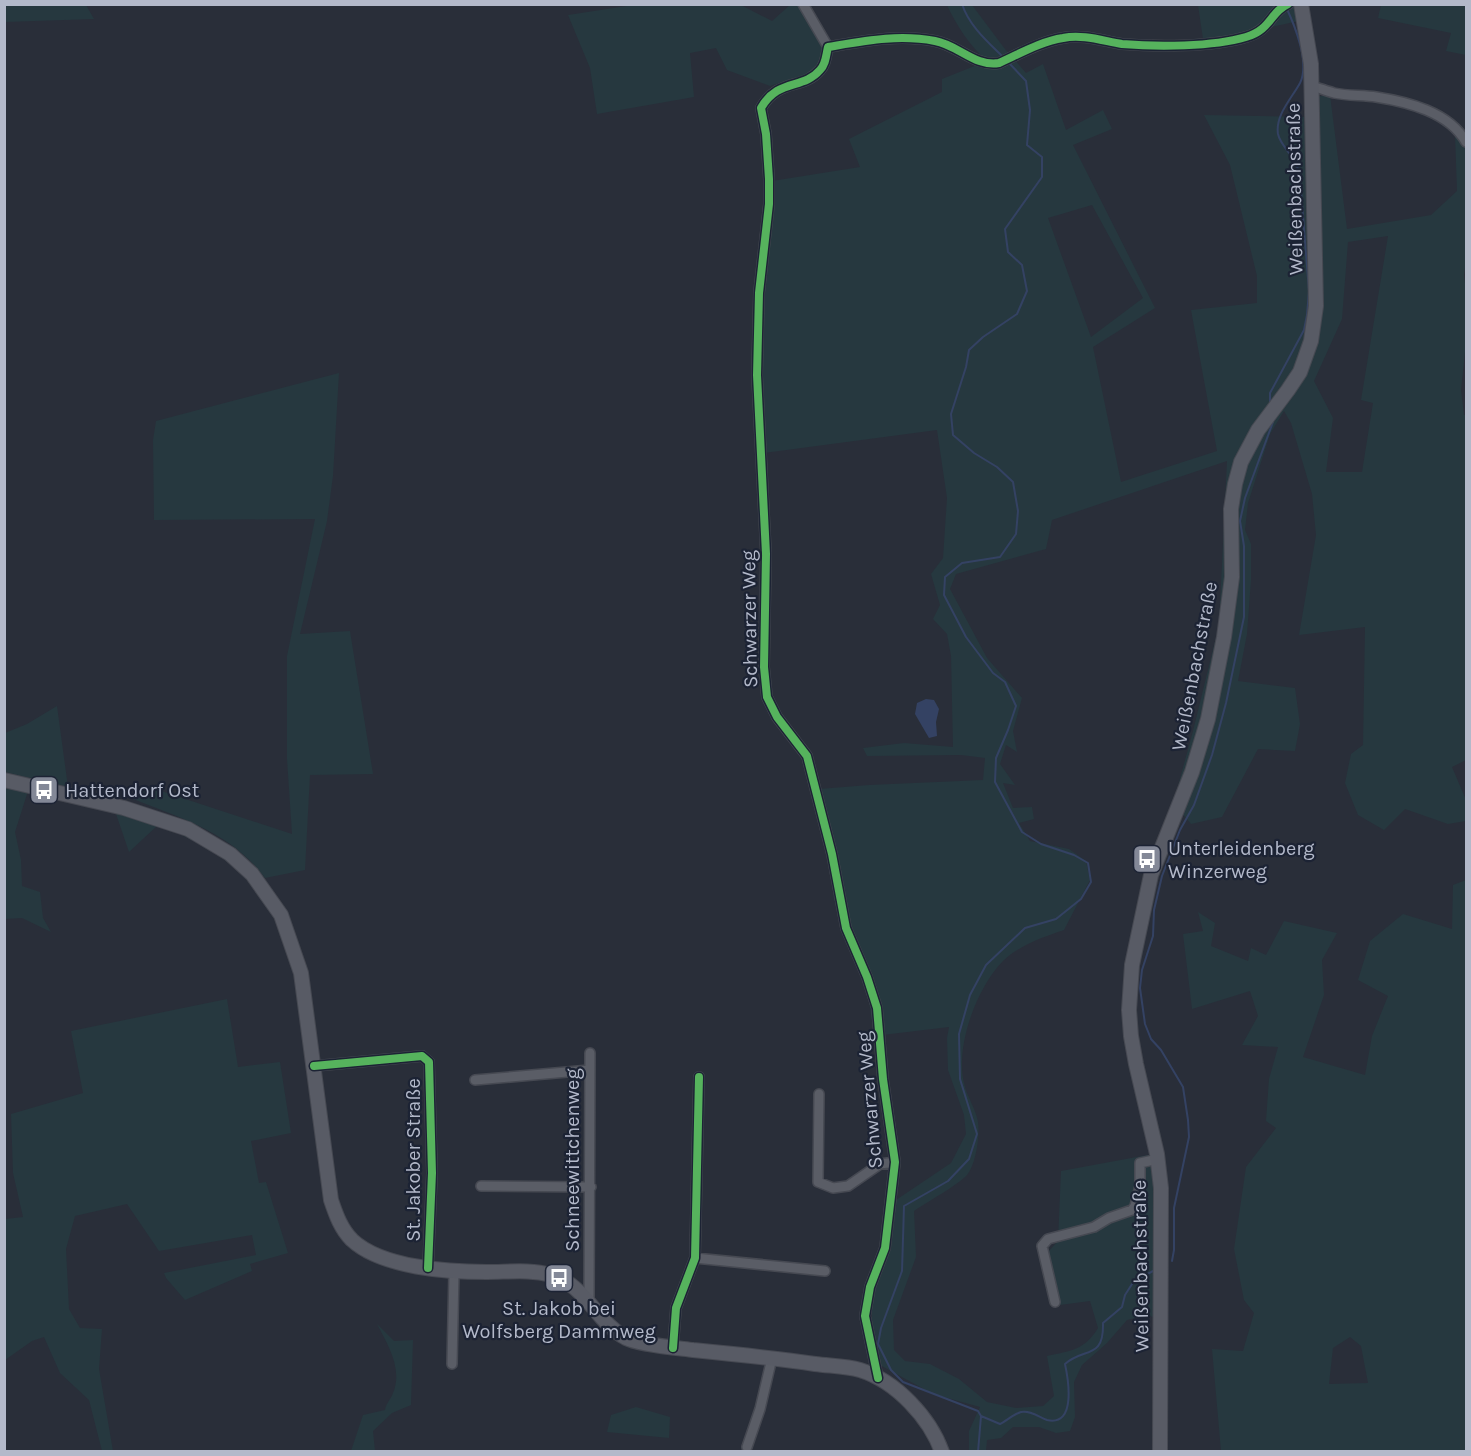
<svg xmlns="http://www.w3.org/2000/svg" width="1471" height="1456" viewBox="0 0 1471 1456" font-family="Karla,sans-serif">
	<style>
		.green { fill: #26383f; fill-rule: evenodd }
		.water { fill: #344263 }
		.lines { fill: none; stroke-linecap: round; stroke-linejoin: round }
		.stream { stroke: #344263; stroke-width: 2 }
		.street-casing { stroke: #464952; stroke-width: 12 }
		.secondary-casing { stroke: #464952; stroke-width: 16 }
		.street { stroke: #5a5d66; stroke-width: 9 }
		.secondary { stroke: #585b65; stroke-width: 14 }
		.cycleway-casing { stroke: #1c2334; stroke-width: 11 }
		.cycleway { stroke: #56b35d; stroke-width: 8 }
		.labels { text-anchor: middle; stroke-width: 4.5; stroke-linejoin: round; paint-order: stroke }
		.street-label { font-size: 20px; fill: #b3b9ca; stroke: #1c2334 }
		.poi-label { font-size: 20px; fill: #b3b9ca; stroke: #1c2334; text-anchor: start }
	</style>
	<rect width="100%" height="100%" fill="#292e39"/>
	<path class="green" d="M739,4L772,21L790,5H799L823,46L821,64L814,72L770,86L727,70L716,48L690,53L694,97L597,114L590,68L568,15L633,5Z
		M4,5H86L94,19L5,22Z
		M947,5H972L1005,49L1026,73L1043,64L1066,130L1103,110L1112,129L1073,145L1155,308L1093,347L1121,482L1217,451L1191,310L1257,303V276L1230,165L1204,115L1304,117V98L1330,95L1347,229L1431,215L1457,191L1455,134L1466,150V262L1464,275L1466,291V343L1461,390L1464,415H1466V760L1452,767L1466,800V821L1448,824L1405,809L1384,830L1358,815L1345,783L1351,754L1363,745L1365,627L1299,635L1316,535L1312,494L1291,423L1284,411L1270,434L1248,503L1245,530L1251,544V580L1247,634L1238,681L1295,688L1300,724L1295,751L1258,749L1222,817L1191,824L1175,805V797L1193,731L1219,625L1227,461L1052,520L1046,549L956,574L950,589L987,658L1022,698L1013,731L1017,752L1006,745L1000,764L1015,785L1003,783L1013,808L1032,807L1034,819L1019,823L1030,841L1069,849L1086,861L1090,880L1064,930C1043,937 1020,945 1003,961C977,987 955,1046 964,1083C967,1097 976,1109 978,1122C980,1136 976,1164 967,1175C958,1185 927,1202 914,1211L916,1257L893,1320L894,1350L905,1361L930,1364L959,1379L987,1402L1016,1408L1043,1406L1054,1396L1047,1356C1070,1351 1085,1350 1098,1328L1090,1301L1060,1305L1048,1252L1058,1241L1061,1171L1153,1154L1160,1198L1157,1317L1143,1316L1127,1320L1107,1343L1082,1365L1074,1382L1075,1417L1070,1431L1056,1433L1039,1427H1013L1001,1438L987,1440L986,1451H969V1431L980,1407L933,1394L880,1365L872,1335V1294L891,1248L896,1200L951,1163L966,1134L964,1115L948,1070L947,1038L949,1027L874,1036L868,994L833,896L842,889L819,789L869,785L983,780L985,758L961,755L867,756L863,748L904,743L953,747L951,656L947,634L933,619L940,605L931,574L943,558L947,498L937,430L757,454L753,295L772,181L860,167L849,139L942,92V79L987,61C970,46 956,25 947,5ZM1092,205L1143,298L1091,337L1048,218ZM1388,236L1361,400L1373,403L1362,472H1326L1333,418L1314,381L1342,319L1348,242Z
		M1198,5H1294L1299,21L1217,39H1203Z
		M1381,5H1466V55L1446,51L1451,33L1378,18Z
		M339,373L333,476L327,521L300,634L350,631L373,774L310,775L305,870L265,878C233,834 182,818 133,799L149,787L292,834L287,759V656L315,519L154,520L153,440L156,421Z
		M57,706L68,787L5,772V733L27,724Z
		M5,784L28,791L15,832L21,860L22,886L40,892L43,918L51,932L22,918L5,919Z
		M115,811L157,823L217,849L250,881L218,854L180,834L158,825L129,852Z
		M1466,880V1451H1221L1212,1349L1243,1351L1254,1313L1244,1300L1234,1249L1246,1167L1276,1128L1266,1121L1269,1079L1278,1047L1242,1045L1258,1016L1250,991L1192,1009L1183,934L1203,931L1198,912L1215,923L1211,946L1248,961L1251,948L1266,955L1284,921L1337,933L1322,960L1324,995L1303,1057L1365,1075L1372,1036L1388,996L1358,980L1370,941L1403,914L1452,929L1453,885ZM1350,1337L1361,1346L1368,1383L1329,1384L1333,1348Z
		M227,999L238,1067L280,1062L291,1133L251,1141L259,1183L266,1182L288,1253L250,1264L252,1271L185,1300L166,1278L164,1273L256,1255L252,1235L159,1251L127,1204L75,1216L66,1249L69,1309L80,1328L102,1329L99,1369L113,1451H102L89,1400L60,1373L44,1337L32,1341L5,1360V1219L23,1217L13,1173L11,1114L83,1093L71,1031Z
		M377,1324L394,1341L413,1340L411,1405L392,1413L373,1431L375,1451H351L363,1415L385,1410C386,1403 391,1399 393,1393C403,1369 388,1345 377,1324Z
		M636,1407L670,1417L669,1438L607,1432L611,1415Z"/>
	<path class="water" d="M926,699L934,700L939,709L936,722L937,736L929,738L915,714L917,703Z"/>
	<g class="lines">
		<path class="stream" d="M962,4C969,26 989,43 1004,58
			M1270,404V393L1304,330L1307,315L1309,291L1300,179C1299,173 1298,167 1295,162C1290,152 1280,144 1278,134C1275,115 1292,98 1300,83C1310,63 1295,26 1286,7
			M1172,1261L1174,1250V1208L1189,1137L1188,1120L1183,1087L1161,1050L1151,1039L1145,1024L1140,988L1142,970L1153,936L1154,910L1162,876L1180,830L1194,805L1212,755L1226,703L1244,617V546L1240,521L1245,498L1273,422
			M981,1416L1000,1424C1006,1421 1014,1414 1021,1412C1030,1410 1039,1417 1047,1420C1077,1427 1068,1378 1065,1364C1084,1347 1104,1360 1103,1323L1122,1307L1125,1295L1134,1281L1155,1270
			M978,1452L981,1416L978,1411L903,1382L891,1370L878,1344L881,1328L902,1271L904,1206L948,1181L969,1159L977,1134L960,1079L959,1034L970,995L986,965L1025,928L1056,919L1081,899L1091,882L1088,863L1074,855L1041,844L1022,832L995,782L996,758L1008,730L1016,706L1005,682L993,673L966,637L944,595L945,577L962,563L1000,557L1016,534L1018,511L1013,482L997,467L974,453L953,435L951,414L966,367L969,350L983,337L1017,314L1027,291L1022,265L1008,252L1005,229L1042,177V157L1027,145L1030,110L1026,81L1008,62"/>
		<g class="street-casing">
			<path id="street" d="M803,4L828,47
				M828,47C826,55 826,64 820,70C803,90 778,78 761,108L766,134L769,179V204L759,293L757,375L766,554L764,667L767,697L777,717L807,756L832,854L846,928L867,977L877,1008L883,1079L895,1162L885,1248L870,1287L865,1316L878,1378
				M828,47C864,41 898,34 935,41C958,45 975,67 999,63C1019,54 1042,41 1063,38C1083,34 1103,41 1122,44C1157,47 1212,47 1246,37C1271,30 1270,12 1288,4
				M1312,86C1319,88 1327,91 1334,93C1348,96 1363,95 1376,97C1408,102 1449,112 1466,142
				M314,1066L422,1056L429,1062L432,1173L428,1268
				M475,1080L590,1070
				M819,1094L818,1182L833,1188L848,1186L880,1164L895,1162
				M481,1186L591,1187
				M695,1258L825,1271
				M589,1302L590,1053
				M1055,1302L1042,1246L1048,1239L1094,1227L1109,1218L1132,1210L1135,1206L1140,1186V1163L1158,1159
				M673,1348L676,1308L695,1258L699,1077
				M452,1364L454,1272
				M747,1447L760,1409L772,1358"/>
		</g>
		<g class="secondary-casing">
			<path id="secondary" d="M4,780L124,808L188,829L230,854L252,874L281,915L301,973L331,1200C336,1215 341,1229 352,1240C382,1268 449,1272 487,1272C508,1272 530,1269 551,1275C585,1284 596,1322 626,1338C640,1345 677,1348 693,1350C734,1354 775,1358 815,1364C830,1366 846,1366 860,1370C896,1381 930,1418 942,1452
				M1160,1452L1161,1188L1157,1154L1136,1064L1131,1036L1129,1010L1132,965L1151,875L1192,772L1208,719L1224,637L1232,577L1231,509L1235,484L1241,462L1258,430L1288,390L1300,372L1311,341L1316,306L1311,64L1301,4"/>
		</g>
		<use href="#street" class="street"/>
		<use href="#secondary" class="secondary"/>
		<g class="cycleway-casing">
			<path id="cycleway" d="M314,1066L422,1056L429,1062L432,1173L428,1268
				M673,1348L676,1308L695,1258L699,1077
				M878,1378L865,1316L870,1287L885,1248L895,1162L883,1079L877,1008L867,977L846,928L832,854L807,756L777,717L767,697L764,667L766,554L757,375L759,293L769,204V179L766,134L761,108C778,78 803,90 820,70C826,64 826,55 828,47C864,41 898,34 935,41C958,45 975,67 999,63C1019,54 1042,41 1063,38C1083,34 1103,41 1122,44C1157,47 1212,47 1246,37C1271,30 1270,12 1288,4"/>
		</g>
		<use href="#cycleway" class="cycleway"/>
	</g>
	<defs>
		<g id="bus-square" transform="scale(1.5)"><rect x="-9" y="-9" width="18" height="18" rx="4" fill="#838897" stroke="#1c2334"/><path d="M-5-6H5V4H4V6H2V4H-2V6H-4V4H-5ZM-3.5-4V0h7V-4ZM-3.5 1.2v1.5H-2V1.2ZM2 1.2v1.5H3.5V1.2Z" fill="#fff"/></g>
	</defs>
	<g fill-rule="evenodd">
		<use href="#bus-square" x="44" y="790"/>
		<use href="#bus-square" x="1147" y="859"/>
		<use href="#bus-square" x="559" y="1278"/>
	</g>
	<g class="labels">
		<g class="street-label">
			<text transform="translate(1294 189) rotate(-91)" y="7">Weißenbachstraße</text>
			<text transform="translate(749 619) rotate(-91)" y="7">Schwarzer Weg</text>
			<text transform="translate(1194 666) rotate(-79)" y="7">Weißenbachstraße</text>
			<text transform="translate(869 1100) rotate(-95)" y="7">Schwarzer Weg</text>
			<text transform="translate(413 1160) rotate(-90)" y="7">St. Jakober Straße</text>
			<text transform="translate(572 1160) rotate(-90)" y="7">Schneewittchenweg</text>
			<text transform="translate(1140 1266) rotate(-91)" y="7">Weißenbachstraße</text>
		</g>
		<g class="poi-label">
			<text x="65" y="797">Hattendorf Ost</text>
			<text x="1168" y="855">Unterleidenberg<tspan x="1168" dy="23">Winzerweg</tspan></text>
			<text x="559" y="1315" text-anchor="middle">St. Jakob bei<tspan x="559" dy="23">Wolfsberg Dammweg</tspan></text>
		</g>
	</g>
	<rect width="1471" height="1456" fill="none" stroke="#b3b9ca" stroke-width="12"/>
</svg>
